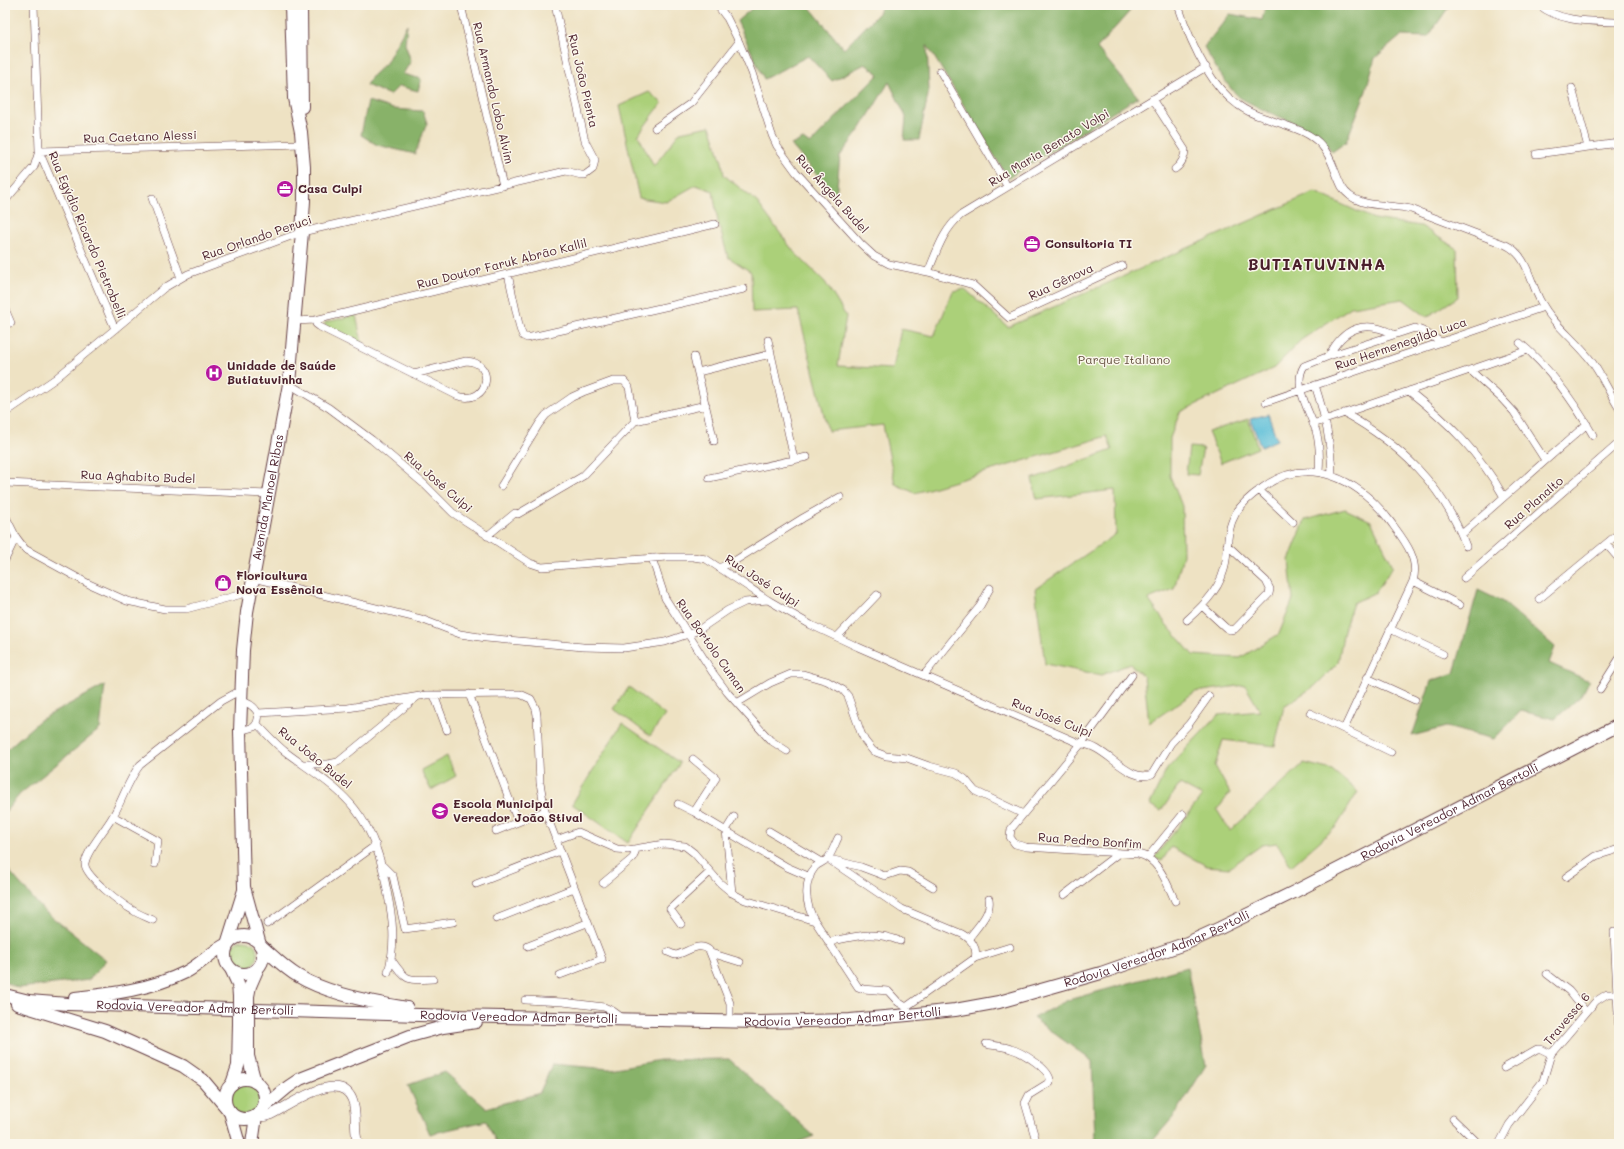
<svg xmlns="http://www.w3.org/2000/svg" width="1624" height="1149" viewBox="0 0 1624 1149" font-family="Mali,sans-serif">
	<style>
		.green { fill: #abd079; stroke: #7a7852 }
		.forest { fill: #88b269; stroke: #69684a }
		.water { fill: #5abed8; stroke: #526e82 }
		.lines { fill: none; stroke-linecap: round; stroke-linejoin: round }
		.minor-casing { stroke: #633c42; stroke-width: 8 }
		.tertiary-casing { stroke: #633c42; stroke-width: 10 }
		.primary-casing { stroke: #633c42; stroke-width: 14 }
		.trunk-casing { stroke: #633c42; stroke-width: 14 }
		.minor { stroke: #fff; stroke-width: 7 }
		.tertiary { stroke: #fff; stroke-width: 9 }
		.primary { stroke: #fff; stroke-width: 12 }
		.trunk { stroke: #fff; stroke-width: 12 }
		.primary-bridge-casing { stroke: #633c42; stroke-width: 14; stroke-linecap: butt }
		.primary-bridge { stroke: #fff; stroke-width: 12 }
		.labels { text-anchor: middle; stroke-width: 3; stroke-linejoin: round; paint-order: stroke }
		.street-label { font-size: 12px; fill: #4a1f2b; stroke: #fbf7ec }
		.poi-label { font-size: 12px; font-weight: bold; fill: #4a1f2b; stroke: #fbf7ec; text-anchor: start }
		.park-label { font-size: 12px; fill: #675442; stroke: #fbf7ec }
		.district-label { font-size: 16px; font-weight: bold; letter-spacing: 1px; fill: #4a1f2b; stroke: #fbf7ec }
	</style>
	<rect width="100%" height="100%" fill="#fbf7ec"/>
	<filter id="ink" filterUnits="userSpaceOnUse"><feTurbulence type="fractalNoise" baseFrequency=".025" numOctaves="2"/><feDisplacementMap in="SourceGraphic" scale="8" xChannelSelector="R" yChannelSelector="G"/><feConvolveMatrix kernelMatrix="1 2 1 2 8 2 1 2 1" color-interpolation-filters="sRGB"/></filter>
	<filter id="wash" filterUnits="userSpaceOnUse"><feTurbulence type="fractalNoise" baseFrequency=".012" numOctaves="4" result="noise"/><feDisplacementMap in="SourceGraphic" scale="16" xChannelSelector="R" yChannelSelector="G"/><feGaussianBlur stdDeviation="0.9" result="paint"/><feColorMatrix in="noise" values="0 0 0 0 0 0 0 0 0 0 0 0 0 0 0 0 0 1.4 0 .05"/><feComposite in="paint" operator="in"/></filter>
	<g filter="url(#wash)">
		<rect width="100%" height="100%" fill="#eee2c3"/>
		<path class="green" d="M649,92L662,103L638,135L654,166L680,132L710,126L722,162L724,175L757,202L794,252L825,282L846,316L838,366L893,369L901,329L934,336L953,291L965,289L1008,327L1315,192L1374,219L1421,226L1457,249L1458,297L1427,317L1403,299L1351,307L1301,340L1274,368L1180,412L1170,438V476L1182,506L1183,555L1174,589L1148,599L1166,624L1193,655L1240,658L1279,634L1293,599L1289,560L1305,520L1345,509L1371,521L1393,566L1376,592L1353,603L1344,630L1338,663L1315,686L1284,706L1275,746L1223,740L1215,766L1230,793L1217,810L1230,831L1304,763L1332,770L1358,792L1336,827L1291,866L1277,843L1262,845L1229,868L1207,866L1171,847L1162,861L1154,858L1202,796L1180,784L1161,811L1150,804L1167,769L1218,715L1260,711L1245,685L1195,692L1149,723L1144,677L1130,664L1101,675L1045,664L1035,589L1116,534L1115,490L1037,499L1032,479L1112,450L1107,436L915,493L895,484L883,425L828,431L798,310L752,312L751,272L728,257L718,222L713,191L696,185L666,202L639,198L619,106Z
			M356,315L363,348L324,325L326,322Z
			M1248,419L1258,448L1221,463L1208,432Z
			M1189,447L1203,448L1198,475L1186,474Z
			M629,687L665,715L650,736L614,709Z
			M622,723L680,763L628,843L572,804Z
			M447,756L456,776L431,790L421,770Z
			M230 954a14 14 0 1 1 28 0a14 14 0 1 1-28 0Z
			M228 1099a16 16 0 1 1 32 0a16 16 0 1 1-32 0Z"/>
		<path class="forest" d="M756,5H808L844,49L877,15L882,5H1132L1129,12L1097,48L1138,97L1008,178L927,45L929,90L919,140H904L906,117L889,82L861,128L840,156L836,197L791,145L803,139L810,144L879,74L865,64L832,81L808,56L764,79L737,21Z
			M1266,5H1450L1428,37L1401,36L1375,58L1366,91L1346,142L1332,152C1315,124 1279,120 1252,104C1248,102 1243,100 1239,97C1224,83 1214,64 1204,47L1230,14L1262,20Z
			M407,24L405,44L411,61L403,74L421,79L418,91L399,86L390,95L366,85L373,75L386,63Z
			M368,101L393,109L423,111L427,123L415,154L377,145L361,135Z
			M1478,590L1503,602L1555,647L1549,663L1589,681L1582,695L1555,719L1521,711L1494,739L1446,727L1412,736L1431,681L1454,673Z
			M105,685L100,729L20,794L5,812V751L40,720Z
			M5,866L43,910L106,960L89,980L18,988L5,982Z
			M1187,967L1206,1065L1175,1115L1150,1144H1112L1095,1140L1092,1061L1033,1018L1068,1000Z
			M729,1059L814,1136L793,1144H497L486,1121L430,1134L408,1085L445,1072L486,1108L540,1093L552,1064L610,1069L660,1060Z"/>
		<path class="water" d="M1268,414L1277,440L1261,447L1250,419Z"/>
	</g>
	<g filter="url(#ink)">
		<g class="lines">
			<g class="minor-casing">
				<path id="minor" d="M34,5L39,151L115,329
					M461,5L503,186
					M717,5L727,18L739,42L752,73L772,135L777,146L796,172L861,244L874,256L889,264L928,272L973,285L1009,318L1122,266
					M1178,5C1189,38 1209,85 1238,105C1246,111 1255,115 1265,118C1283,125 1309,130 1322,146C1332,157 1335,174 1342,187C1356,210 1388,203 1411,209L1506,245C1528,255 1530,283 1541,302C1553,324 1573,338 1589,358C1601,373 1608,391 1619,408
					M1539,5C1561,23 1592,21 1619,22
					M940,71L1007,186
					M1572,88L1588,147
					M1152,99L1185,150C1185,157 1181,165 1175,169
					M655,128L691,103L739,42
					M1536,154L1619,143
					M152,198L181,278
					M5,201L34,167L39,151L302,144
					M928,272C937,251 943,230 961,215L1206,67
					M508,274L520,329L523,336L527,338L744,289
					M5,309L11,323
					M315,320L316,324L320,327L458,396C489,406 497,362 466,361L414,374
					M295,321L315,320L715,224
					M768,340L794,459
					M1520,343C1551,369 1573,400 1593,435
					M1329,356C1343,328 1365,319 1393,334
					M694,357L714,441
					M1470,370L1502,399L1514,412L1545,460
					M698,372L771,354
					M289,384L329,408L372,440L425,485L453,513L530,563L542,567L667,557H693L706,559L768,600L811,625L858,647L1081,744C1105,744 1129,785 1152,774L1171,743L1189,724L1209,696
					M1315,385C1325,416 1331,442 1332,475
					M1409,391C1448,422 1479,452 1504,497
					M1266,402L1544,307
					M5,413L55,379L164,288L188,274L302,232L566,171L581,175H585L593,169L595,160L585,141L555,5
					M1344,413C1400,444 1443,485 1466,546
					M1313,424L1528,350
					M1319,472C1320,458 1320,445 1316,431C1310,412 1292,385 1304,366L1329,356L1415,328L1423,331L1441,342
					M709,478L807,457
					M5,483L269,494
					M501,486L539,424L546,415L572,397L583,392L613,381H624L629,387L635,421
					M1259,490L1293,522
					M5,515L16,537L25,549L89,584L127,601L165,609H186L250,592
					M1462,534L1587,424
					M487,536L515,513L518,514L583,476L635,421L706,405
					M1606,544L1619,559
					M652,558L665,598L713,673L727,692L770,740L787,751
					M5,560L16,537
					M719,568L736,560L803,518L840,497
					M253,578L421,619L460,634L486,638L583,647L624,648L665,642L697,631L728,610L745,602L768,600
					M1464,578L1619,443
					M1413,581L1460,605
					M1539,599L1619,533
					M1202,606L1226,628L1230,630L1235,629L1269,594L1270,589L1266,581L1227,545
					M1187,620C1205,604 1223,586 1226,560C1228,544 1227,528 1236,513C1242,503 1252,495 1262,488C1309,453 1359,480 1390,521C1403,539 1420,558 1413,581L1344,729
					M1390,629L1443,654
					M837,637L877,595
					M924,675L980,606L990,588
					M1132,675L1081,744L1011,829L1010,837L1015,844L1026,847L1138,854C1159,858 1167,884 1175,901
					M1367,678L1415,700
					M1600,689L1619,659
					M469,694L518,822
					M434,695L447,730
					M737,703L770,683L791,674H803L827,681L843,690L848,696L861,733L865,741L873,751L886,756L907,758L929,766L956,773L965,779L975,791L1023,814
					M258,713L348,708L426,695L520,694L531,699L536,709L537,715L540,783L545,811L602,959L560,975
					M1310,713L1391,752
					M257,724C267,734 276,745 287,753C311,771 337,786 355,809C374,833 382,862 387,891C393,919 396,944 388,972
					M240,731L254,727C265,714 253,704 241,701
					M693,759L716,778L694,812
					M303,764H328L338,762L417,697
					M678,804L694,812L787,867L810,877
					M113,816L158,841L155,864
					M496,831L545,811
					M769,831L821,862
					M556,840L578,832L617,849L628,850L664,844L685,846L694,853L720,883L732,893L745,900L815,921L858,987L863,989L888,991L898,1002L906,1007L908,1015
					M1148,857L1183,814
					M828,859L902,909L962,934C971,939 978,948 975,958L906,1007
					M834,860L861,867L885,876L900,871L908,872L933,887
					M383,866L393,876L405,929L453,922
					M1566,877L1596,856L1619,849
					M603,883L633,858L636,849
					M476,884L560,851
					M732,893L726,830L734,817
					M1064,895L1119,853
					M496,919L574,888
					M153,920C147,917 140,915 134,911C123,905 83,875 85,863C87,850 106,829 113,816C123,799 128,780 140,765L221,701L241,690
					M815,921C805,905 803,882 815,867C819,863 825,862 828,858C832,853 835,844 838,838
					M267,924L376,845
					M681,924L670,909L710,872
					M1614,932L1617,994
					M969,938C976,928 992,913 989,899
					M828,942C856,936 873,930 900,941
					M528,946L587,923
					M668,952L675,955C687,953 698,941 709,950L730,1003V1021
					M711,953L740,962
					M975,958L1010,947
					M391,959C406,981 407,981 433,979
					M1547,974L1569,991L1586,1012
					M525,1000L563,1002L604,1007L613,1011L624,1019
					M986,1044C994,1046 1003,1046 1011,1049C1022,1052 1052,1070 1050,1082L1029,1095L1025,1103L1037,1144
					M1504,1068L1537,1049H1541L1551,1054
					M1453,1119L1479,1144
					M1499,1144L1509,1125L1543,1081L1551,1054L1596,1001L1607,994H1617L1619,1032"/>
			</g>
			<g class="tertiary-casing">
				<path id="tertiary" d="M256,1116C260,1116 265,1117 268,1116C287,1108 338,1067 352,1099C358,1113 353,1130 358,1144"/>
			</g>
			<g class="primary-casing">
				<g id="primary">
					<path d="M301,5L302,107"/>
					<circle cx="244" cy="955" r="19"/>
					<path d="M227,944L244,890"/>
					<path id="s1" d="M260,945L244,887L240,731L243,650L247,612L289,384L302,232L304,201V167L301,132L294,98L291,5"/>
					<path d="M232,971L238,984L239,996"/>
					<path d="M248,996L250,986L257,970"/>
					<path d="M248,1024V1056L255,1082"/>
					<circle cx="245" cy="1099" r="20"/>
					<path d="M232,1084L238,1066L239,1024"/>
					<path d="M230,1112L239,1144"/>
					<path d="M252,1144L256,1116"/>
				</g>
			</g>
			<g class="trunk-casing">
				<g id="trunk">
					<path d="M260,945C272,955 284,968 298,976C326,993 375,1003 407,1008"/>
					<path id="s2" d="M5,995L29,1001L68,1004L452,1016L760,1022L850,1020L908,1015L955,1010L999,1002L1101,973L1187,943L1220,928L1294,892L1619,725"/>
					<path d="M75,998C112,994 152,989 186,972C201,964 212,951 227,944"/>
					<path d="M17,1004L105,1031L183,1066L203,1080L230,1112"/>
					<path d="M263,1108L288,1087L300,1079L410,1036L443,1027L476,1022"/>
				</g>
			</g>
			<use href="#minor" class="minor"/>
			<use href="#tertiary" class="tertiary"/>
			<use href="#primary" class="primary"/>
			<use href="#trunk" class="trunk"/>
			<g class="primary-bridge-casing">
				<path id="primary-bridge" d="M239,1024V996
					M248,1024V996"/>
			</g>
			<use href="#primary-bridge" class="primary-bridge"/>
		</g>
	</g>
	<defs>
		<g id="office-disc" transform="scale(0.9)"><circle r="9.5" fill="#b5179e" stroke="#fbf7ec"/><path d="M-6-3h4V-5.5h4V-3h4V5H-6ZM-1-4.5V-3h2v-1.5ZM-6 0V1H6V0Z" fill="#fff"/></g>
		<g id="hospital-disc" transform="scale(0.9)"><circle r="9.5" fill="#b5179e" stroke="#fbf7ec"/><path d="M-5-5h3v3.5h4V-5h3V5h-3V1.5h-4V5h-3Z" fill="#fff"/></g>
		<g id="shop-disc" transform="scale(0.9)"><circle r="9.5" fill="#b5179e" stroke="#fbf7ec"/><path d="M-5-2.5h2.3a2.7 3.5 0 0 1 5.4 0H5L5.5 6h-11ZM-1.5-2.5h3a1.5 2.3 0 0 0-3 0Z" fill="#fff"/></g>
		<g id="school-disc" transform="scale(0.9)"><circle r="9.5" fill="#b5179e" stroke="#fbf7ec"/><path d="M0-5L7-2L0 1L-7-2ZM-4 1L0 2.5L4 1V4Q0 6-4 4Z" fill="#fff"/></g>
	</defs>
	<g fill-rule="evenodd">
		<use href="#office-disc" x="285" y="189"/>
		<use href="#office-disc" x="1032" y="244"/>
		<use href="#hospital-disc" x="214" y="373"/>
		<use href="#shop-disc" x="223" y="583"/>
		<use href="#school-disc" x="440" y="811"/>
	</g>
	<g class="labels">
		<g class="street-label">
			<text transform="translate(583 81) rotate(77)" y="4">Rua João Pienta</text>
			<text transform="translate(493 93) rotate(77)" y="4">Rua Armando Lobo Alvim</text>
			<text transform="translate(140 137) rotate(-2)" y="4">Rua Caetano Alessi</text>
			<text transform="translate(1049 148) rotate(-31)" y="4">Rua Maria Benato Volpi</text>
			<text transform="translate(832 194) rotate(48)" y="4">Rua Ângela Budel</text>
			<text transform="translate(87 235) rotate(67)" y="4">Rua Egýdio Ricardo Pietrobelli</text>
			<text transform="translate(257 238) rotate(-19)" y="4">Rua Orlando Peruci</text>
			<text transform="translate(502 264) rotate(-14)" y="4">Rua Doutor Faruk Abrão Kallil</text>
			<text transform="translate(1061 282) rotate(-25)" y="4">Rua Gênova</text>
			<text transform="translate(1401 344) rotate(-19)" y="4">Rua Hermenegildo Luca</text>
			<text transform="translate(138 477) rotate(2)" y="4">Rua Aghabito Budel</text>
			<text transform="translate(438 482) rotate(41)" y="4">Rua José Culpi</text>
			<text dy="4" stroke="none"><textPath href="#s1" startOffset="452">Avenida Manoel Ribas</textPath></text>
			<text transform="translate(1534 503) rotate(-41)" y="4">Rua Planalto</text>
			<text transform="translate(762 581) rotate(33)" y="4">Rua José Culpi</text>
			<text transform="translate(711 646) rotate(55)" y="4">Rua Bortolo Cuman</text>
			<text transform="translate(1052 718) rotate(22)" y="4">Rua José Culpi</text>
			<text transform="translate(315 758) rotate(39)" y="4">Rua João Budel</text>
			<text dy="4" stroke="none"><textPath href="#s2" startOffset="1487">Rodovia Vereador Admar Bertolli</textPath></text>
			<text transform="translate(1090 841) rotate(4)" y="4">Rua Pedro Bonfim</text>
			<text dy="4" stroke="none"><textPath href="#s2" startOffset="1163">Rodovia Vereador Admar Bertolli</textPath></text>
			<text dy="4" stroke="none"><textPath href="#s2" startOffset="191">Rodovia Vereador Admar Bertolli</textPath></text>
			<text dy="4" stroke="none"><textPath href="#s2" startOffset="839">Rodovia Vereador Admar Bertolli</textPath></text>
			<text dy="4" stroke="none"><textPath href="#s2" startOffset="515">Rodovia Vereador Admar Bertolli</textPath></text>
			<text transform="translate(1567 1019) rotate(-50)" y="4">Travessa 6</text>
		</g>
		<g class="poi-label">
			<text x="298" y="193">Casa Culpi</text>
			<text x="1045" y="248">Consultoria TI</text>
			<text x="227" y="370">Unidade de Saúde<tspan x="227" dy="14">Butiatuvinha</tspan></text>
			<text x="236" y="580">Floricultura<tspan x="236" dy="14">Nova Essência</tspan></text>
			<text x="453" y="808">Escola Municipal<tspan x="453" dy="14">Vereador João Stival</tspan></text>
		</g>
		<g class="park-label">
			<text x="1124" y="364">Parque Italiano</text>
		</g>
		<g class="district-label">
			<text x="1317" y="270">BUTIATUVINHA</text>
		</g>
	</g>
	<rect width="1624" height="1149" fill="none" stroke="#fbf7ec" stroke-width="20"/>
</svg>
